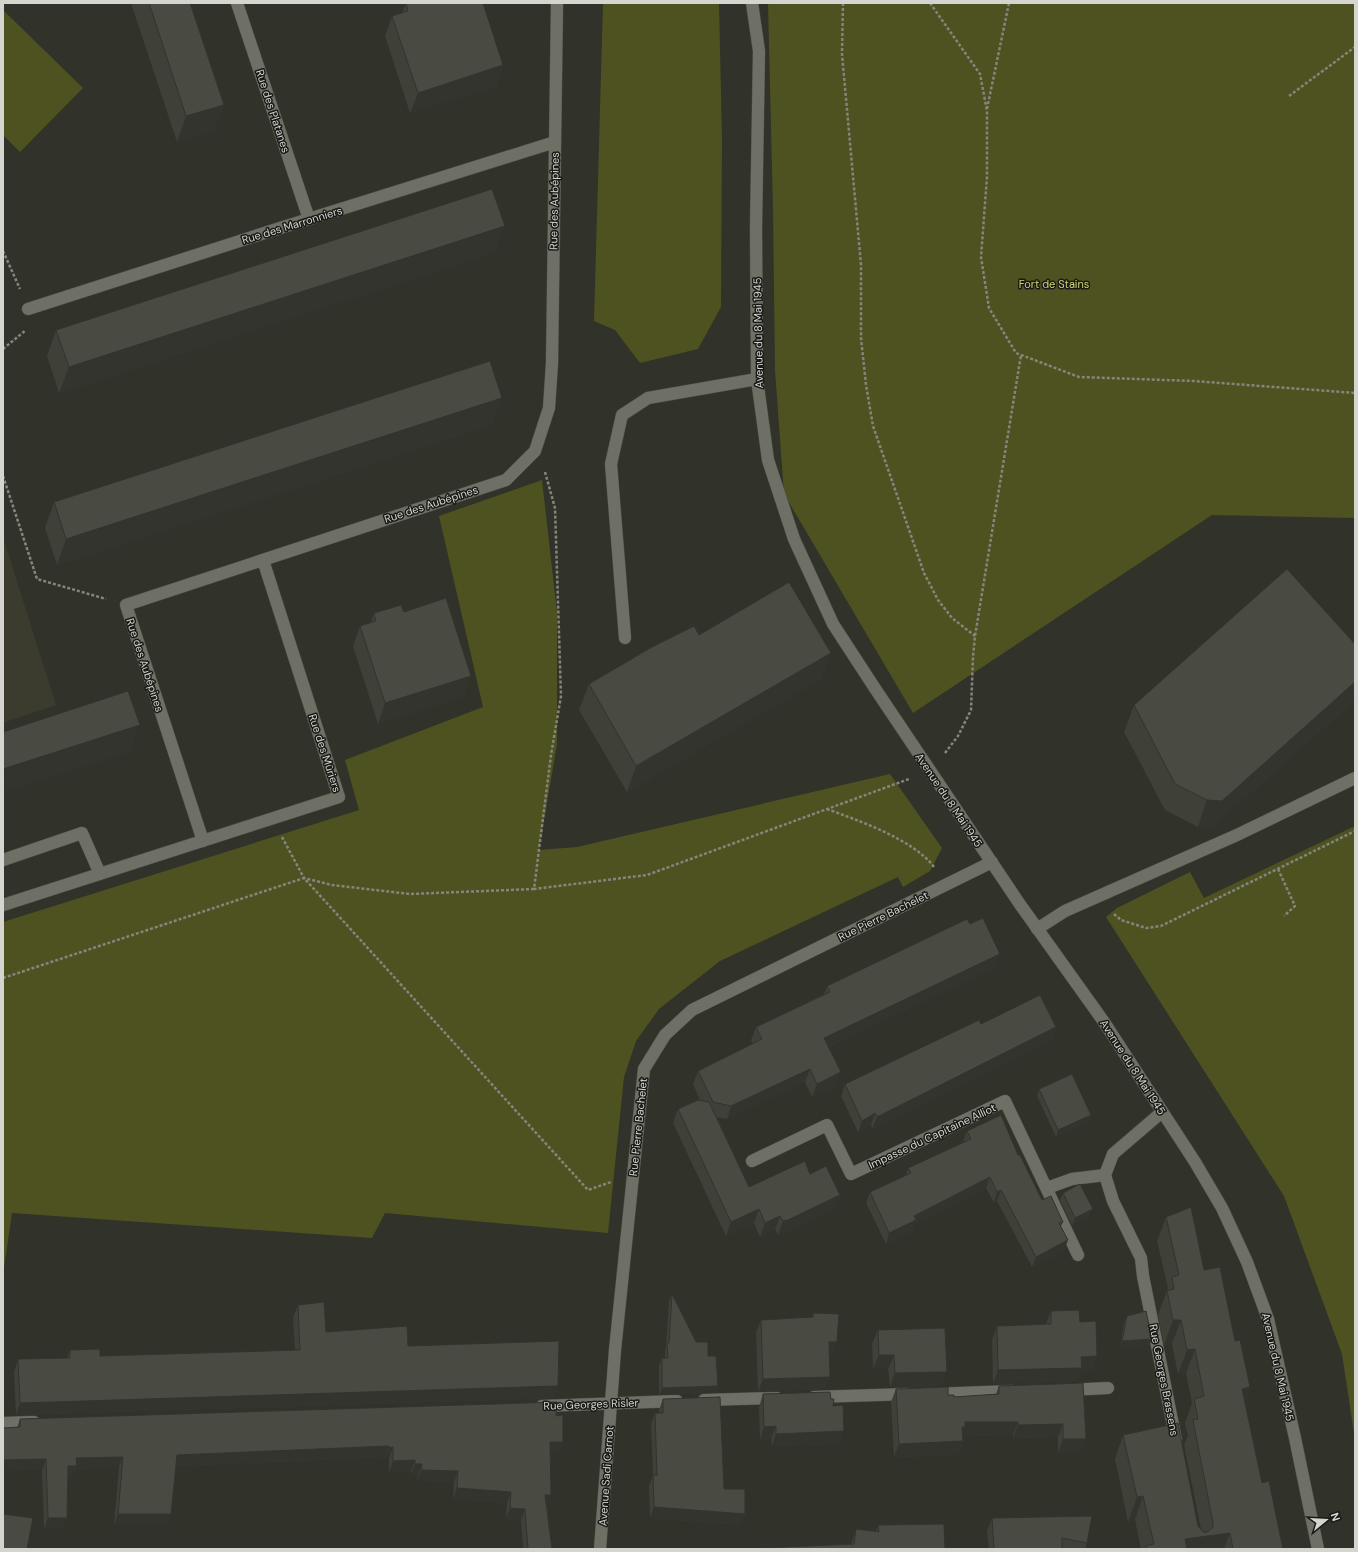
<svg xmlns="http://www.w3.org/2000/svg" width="1358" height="1552" viewBox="0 0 1358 1552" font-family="'DM Sans',sans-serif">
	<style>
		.built { fill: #3b3c2d }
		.green { fill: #4e5220 }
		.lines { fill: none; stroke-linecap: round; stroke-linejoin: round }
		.minor-casing { stroke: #4e4e47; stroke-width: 13 }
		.path { stroke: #85857e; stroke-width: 2.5; stroke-dasharray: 3 2; stroke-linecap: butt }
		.minor { stroke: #6e6f65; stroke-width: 12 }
		.wall { fill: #3f4038 }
		.shaded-wall { fill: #33342e }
		.building { fill: #494a41; stroke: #33342e }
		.labels { text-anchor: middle; stroke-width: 3; stroke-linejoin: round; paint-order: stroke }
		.street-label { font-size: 11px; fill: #d5d5d0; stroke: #191a16 }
		.park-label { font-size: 11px; fill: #cfd674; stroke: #191a16 }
	</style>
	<rect width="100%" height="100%" fill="#313229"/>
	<path class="built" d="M3,537L56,705L3,723Z"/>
	<path class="green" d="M603,3H719L722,139L721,307L698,349L640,363L615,330L594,321Z
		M768,3H1355V518L1212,515L913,713L784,494L775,370L773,210Z
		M3,10L83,88L20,152L3,135Z
		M542,480L557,612V744L539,850L577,847L890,774L942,848L930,871L903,887L898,877L720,961L659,1009L636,1041L624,1077L608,1233L385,1213L372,1238L12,1213L3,1275V922L359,810L345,760L483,707L439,516Z
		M1355,826V1440L1342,1354L1284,1196L1106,917L1117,908L1190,872L1204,898Z"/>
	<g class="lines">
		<g class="minor-casing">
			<path id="minor" d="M237,3L309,219
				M752,3L759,51L756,228L757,379L768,460L794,539L833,624L876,690L1019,903L1104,1022L1195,1162L1222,1208L1247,1262L1268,1319L1295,1438L1318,1549
				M28,309L277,229L555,142
				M625,638L611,464L622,415L648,398L757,379
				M203,841L126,605L506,480L535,451L549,408L552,363L557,3
				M3,860L82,833L100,874
				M3,905L339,797L263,560
				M1037,929L1065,911L1237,835L1355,778
				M1162,1112L1113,1154L1105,1175L1113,1201L1141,1258L1143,1276L1176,1440
				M752,1161L827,1125L851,1174L1005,1101L1078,1255
				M1047,1188L1072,1179L1105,1175
				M1068,1390L1108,1388
				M932,1394L1013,1391
				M814,1397L909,1394
				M704,1400L777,1398
				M542,1406L677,1401
				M3,1423L34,1422
				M600,1549L615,1350L644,1069L665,1035L692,1010L992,862"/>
		</g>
		<path class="path" d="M843,3L842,54L861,265V338L866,385L873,426L924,573L938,600L952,618L975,636
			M930,3L980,74L987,111V177L981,257L989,308L1016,353L1079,377L1194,381L1355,393
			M1289,96L1355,47
			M987,109L1009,3
			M3,251L20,289
			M3,349L26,330
			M545,472L555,508L561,696L551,755L534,889L647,875L909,779
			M3,476L37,579L106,599
			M945,753L958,736L971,710L973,657L975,636L1021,355
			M827,809C859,821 913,839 934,867
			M282,837L304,878L332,885L410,894L534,889
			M1278,869L1295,906L1284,916
			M1114,914L1121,920L1146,928L1161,926L1355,831
			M3,978L304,878L588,1190L611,1182"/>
		<use href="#minor" class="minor"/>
	</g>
	<path class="wall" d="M131,3H190L224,105L214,131L177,142Z
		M406,3L503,65L496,86L410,113L385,36L392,16L402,13Z
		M495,252L59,393L47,356L56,330Z
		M492,425L57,565L45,528L54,502Z
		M404,612L471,676L464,696L378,724L353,646L360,626L371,622L374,613Z
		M699,635L831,653L821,679L627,792L579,710L589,684Z
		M1355,644V700L1212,827H1198L1165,810L1124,732L1134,705Z
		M970,924L995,967L828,1047L836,1086L812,1097L805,1082L727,1119L717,1117L749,1187L810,1174L840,1195L835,1208L783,1234L778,1235L775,1229L760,1237L754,1223L726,1236L673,1123L678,1109L700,1100L693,1084L698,1071L753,1044L751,1040L756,1027L824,994L827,986Z
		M981,1024L1056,1027L1052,1039L872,1129L871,1125L858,1132L841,1096L845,1084Z
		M1039,1089L1091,1115L1089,1122L1056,1137L1037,1096Z
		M967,1131L1018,1155L1042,1200L1063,1222L1061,1226L1064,1251L1032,1267L997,1201L994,1203L986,1188L915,1223L912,1231L886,1244L866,1203L870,1192L906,1175L908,1168L964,1142L963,1141Z
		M1063,1193L1090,1216L1072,1225L1060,1200Z
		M1166,1217L1204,1270L1235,1341L1250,1387L1245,1401L1262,1483L1283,1549H1141L1135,1520L1128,1522L1115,1459L1123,1435L1201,1529L1184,1445L1188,1435L1185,1423L1192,1403L1186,1373L1178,1374L1172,1344L1164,1345L1158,1315L1168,1288L1157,1241Z
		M672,1294L696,1342L708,1356L718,1386L715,1393L659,1395V1365L662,1358H665V1351L666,1346L669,1301Z
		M298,1305L326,1332L408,1346L554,1398L16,1415L14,1372L18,1359L67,1358L70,1350L100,1356L295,1350L293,1317Z
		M1051,1311L1080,1322L1097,1356L1092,1370L1081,1371L1077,1381L993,1384L992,1340L997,1326L1046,1324Z
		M813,1313L833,1355H829L830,1377L825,1389L758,1392L756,1332L761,1320L812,1317Z
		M1127,1316L1149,1346L1120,1348L1124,1323Z
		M878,1330L942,1386L890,1387L888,1369H873L872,1344Z
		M1083,1383L1081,1453H1058V1437L1013,1438V1435L963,1436V1441L958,1455L894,1457L891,1402L896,1389L948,1395L954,1397L996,1394L999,1386Z
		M763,1394L831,1399L833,1406L839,1444L772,1446L771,1439L760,1440L759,1407Z
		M663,1399L724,1489L741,1525L650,1518L649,1486L653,1475L651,1424L655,1413H659V1410Z
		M556,1416L563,1442L559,1453H550L551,1495L547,1505L552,1549H523L521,1520L506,1519L507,1503L453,1499L454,1482L417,1481L418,1475L411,1474V1471L389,1472V1458H385V1457L176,1466L171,1514L167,1525H114L119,1467L76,1469L73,1476L68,1477L67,1518L63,1529H44L42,1470L17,1428L20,1419Z
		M992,1518L1087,1543L1085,1549H989L987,1531Z
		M878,1525L945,1549H761V1548L851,1544L856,1529L876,1531Z"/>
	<path class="shaded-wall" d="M503,65L496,86L410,113L418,93Z
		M224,105L214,131L177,142L186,116Z
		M505,226L495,252L59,393L69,367Z
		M502,398L492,425L57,565L66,539Z
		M831,653L821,679L627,792L636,766Z
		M471,676L464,696L378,724L385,703Z
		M1355,682V700L1212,827H1198L1207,800Z
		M140,725L130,752L3,793V769Z
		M1000,954L995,967L819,1051L824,1038Z
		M1056,1027L1052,1039L872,1129L877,1117Z
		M810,1069L805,1082L727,1119L731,1106Z
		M841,1072L836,1086L812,1097L817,1084Z
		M875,1113L871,1125L858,1132L862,1121Z
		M1091,1115L1089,1122L1056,1137L1058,1130Z
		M990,1177L986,1188L915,1223L912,1231L886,1244L889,1233L914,1216Z
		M1001,1190L997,1201L994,1203L997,1192Z
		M840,1195L835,1208L783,1234L778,1235L783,1221Z
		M759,1209L754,1223L726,1236L731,1222Z
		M1093,1209L1090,1216L1072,1225L1075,1218Z
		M780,1216L775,1229L760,1237L765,1223Z
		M1068,1240L1064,1251L1032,1267L1036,1257Z
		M1173,1320H1181L1172,1344L1164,1345Z
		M1152,1339L1149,1346L1120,1348L1122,1341Z
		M829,1342H837L833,1355L825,1354Z
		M1195,1349L1186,1373L1178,1374L1187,1350Z
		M879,1355H894L888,1369H873Z
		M1097,1356L1092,1370L1081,1371L1077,1381L993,1384L998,1370L1081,1357Z
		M947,1372L942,1386L890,1387L895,1373Z
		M830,1377L825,1389L758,1392L763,1379Z
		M558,1386L554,1398L16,1415L20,1403Z
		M718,1386L715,1393L659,1395L662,1388Z
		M1250,1387L1241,1412L1242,1389Z
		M965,1422H1018L1013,1435L962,1436V1427Z
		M1063,1424L1058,1437L1013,1438L1018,1425Z
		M776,1426L771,1439L760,1440L764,1427Z
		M844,1431L839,1444L772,1446L776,1434Z
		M1063,1439H1086L1081,1453H1058Z
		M963,1441L958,1455L894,1457L899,1444Z
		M550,1442H563L559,1453H546Z
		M389,1446L385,1457L173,1466L177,1455Z
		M393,1447L389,1458H385L389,1448Z
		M123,1457L119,1467L76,1469L73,1476L64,1477L68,1466L76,1458Z
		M46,1459L42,1470L3,1471V1460Z
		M415,1460L411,1471L389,1472L393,1461Z
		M415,1464H422L418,1475L411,1474Z
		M421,1470L458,1471L454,1482L417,1481Z
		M457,1488L511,1492L507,1503L453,1499Z
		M545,1495H551L547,1505L541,1506Z
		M1143,1496L1135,1520L1128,1522L1137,1497Z
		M654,1507L745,1514L741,1525L650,1518Z
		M510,1508L525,1509L521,1520L506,1519Z
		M118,1514H171L167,1525H114Z
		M48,1518H67L63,1529H44Z
		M1230,1533L1224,1549H1182L1185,1539Z"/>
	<path class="building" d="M149,3H190L224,105L186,116Z
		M406,3H483L503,65L418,93L392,16L408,11Z
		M492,189L505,226L69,367L56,330Z
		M490,361L502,398L66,539L54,502Z
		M1287,569L1355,644V682L1222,801L1207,800L1175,784L1134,705Z
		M789,582L831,653L636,766L589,684L652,647L694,626L699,635Z
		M446,598L471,676L385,703L360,626L376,621L374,613L401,605L404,612Z
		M128,691L140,725L3,769V732Z
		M983,918L1000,954L824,1038L841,1072L817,1084L810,1069L731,1106L713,1102L698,1071L762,1039L756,1027L830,992L827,986L967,919L970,924Z
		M1040,995L1056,1027L877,1117L875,1113L862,1121L845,1084L979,1020L981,1024Z
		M1072,1074L1091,1115L1058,1130L1039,1089Z
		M698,1100L709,1102L749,1187L805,1161L810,1174L826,1166L840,1195L788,1220L783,1221L780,1216L765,1223L759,1209L731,1222L678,1109Z
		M1001,1115L1018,1155H1020L1042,1200L1051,1196L1063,1222L1059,1223L1068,1240L1036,1257L1001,1190L997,1192L990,1177L914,1216L916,1220L889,1233L870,1192L911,1173L908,1168L971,1139L967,1131Z
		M1080,1184L1093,1209L1075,1218L1063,1193Z
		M1191,1207L1204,1270L1220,1267L1235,1341L1240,1340L1250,1387L1242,1389L1262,1483L1269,1481L1283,1549H1233L1230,1533L1185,1539L1187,1549H1147L1146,1546L1154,1544L1143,1496L1137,1497L1123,1435L1178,1423L1198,1526L1203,1532H1208L1213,1527V1523L1193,1420L1198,1419L1194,1399L1204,1396L1195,1349L1187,1350L1181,1320H1173L1167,1291L1174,1289L1172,1277L1179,1275L1166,1217Z
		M672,1294L696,1342H708V1356H716L718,1386L662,1388V1358H668L667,1343H669Z
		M324,1302L326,1332L407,1326L408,1346L559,1341L558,1386L20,1403L18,1359L70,1358V1350L100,1349V1356L300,1350L298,1305Z
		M1079,1310L1080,1322L1096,1321L1097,1356L1081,1357L1082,1368L998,1370L997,1326L1051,1324V1311Z
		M1146,1311L1152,1339L1122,1341L1127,1316Z
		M813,1313L839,1314L837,1342H829L830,1377L763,1379L761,1320L813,1317Z
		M945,1328L947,1372L895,1373L894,1355H879L878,1330Z
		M1083,1383L1086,1439H1063V1424L1018,1425V1422H965V1427H962L963,1441L899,1444L896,1389L948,1387V1395H954V1397L999,1394V1386Z
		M830,1392L831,1399H834L833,1406L843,1405L844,1431L776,1434V1426L764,1427L763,1394Z
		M720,1397L724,1489H745V1514L654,1507L653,1475H657L655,1413H663V1399Z
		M557,1402L556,1416L563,1415V1442H550L551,1495H545L552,1549H528L525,1509L510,1508L511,1492L457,1488L458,1471L421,1470L422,1464H415V1460L393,1461V1447L389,1448V1446L177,1455L171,1514H118L123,1457L76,1458L77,1466H68L67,1518H48L46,1459L3,1460V1428L20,1427V1419Z
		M3,1514L33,1518L27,1549H3Z
		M1092,1516L1087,1543L1062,1538V1549H994L992,1518Z
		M944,1524L945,1549H761V1548L854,1544L856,1529L879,1532L878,1525Z
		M712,1548L713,1549H680Z"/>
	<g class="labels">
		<g class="street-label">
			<text transform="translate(273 111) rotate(72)" y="4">Rue des Platanes</text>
			<text transform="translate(554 201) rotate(-89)" y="4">Rue des Aubépines</text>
			<text transform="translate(292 225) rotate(-17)" y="4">Rue des Marronniers</text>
			<text transform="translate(758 333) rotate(-91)" y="4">Avenue du 8 Mai 1945</text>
			<text transform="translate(431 504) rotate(-18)" y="4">Rue des Aubépines</text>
			<text transform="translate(145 665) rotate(72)" y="4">Rue des Aubépines</text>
			<text transform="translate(325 753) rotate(72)" y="4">Rue des Mûriers</text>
			<text transform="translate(949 800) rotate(56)" y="4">Avenue du 8 Mai 1945</text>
			<text transform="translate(883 916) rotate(-26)" y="4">Rue Pierre Bachelet</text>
			<text transform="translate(1133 1067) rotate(57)" y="4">Avenue du 8 Mai 1945</text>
			<text transform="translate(638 1127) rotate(-84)" y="4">Rue Pierre Bachelet</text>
			<text transform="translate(932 1136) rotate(-25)" y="4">Impasse du Capitaine Alliot</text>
			<text transform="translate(1278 1367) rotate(77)" y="4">Avenue du 8 Mai 1945</text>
			<text transform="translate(1164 1380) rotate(79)" y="4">Rue Georges Brassens</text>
			<text transform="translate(591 1404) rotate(-2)" y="4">Rue Georges Risler</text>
			<text transform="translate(606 1476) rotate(-86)" y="4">Avenue Sadi Carnot</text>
		</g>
		<g class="park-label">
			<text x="1054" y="288">Fort de Stains</text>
		</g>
	</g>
	<rect width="1358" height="1552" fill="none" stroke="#d5d5d0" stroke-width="8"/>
	<g transform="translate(1326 1520) rotate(72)" stroke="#191a16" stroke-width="3" paint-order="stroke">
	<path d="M0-3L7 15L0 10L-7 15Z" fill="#d5d5d0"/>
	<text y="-6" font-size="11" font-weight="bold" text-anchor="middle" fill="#d5d5d0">N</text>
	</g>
</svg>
